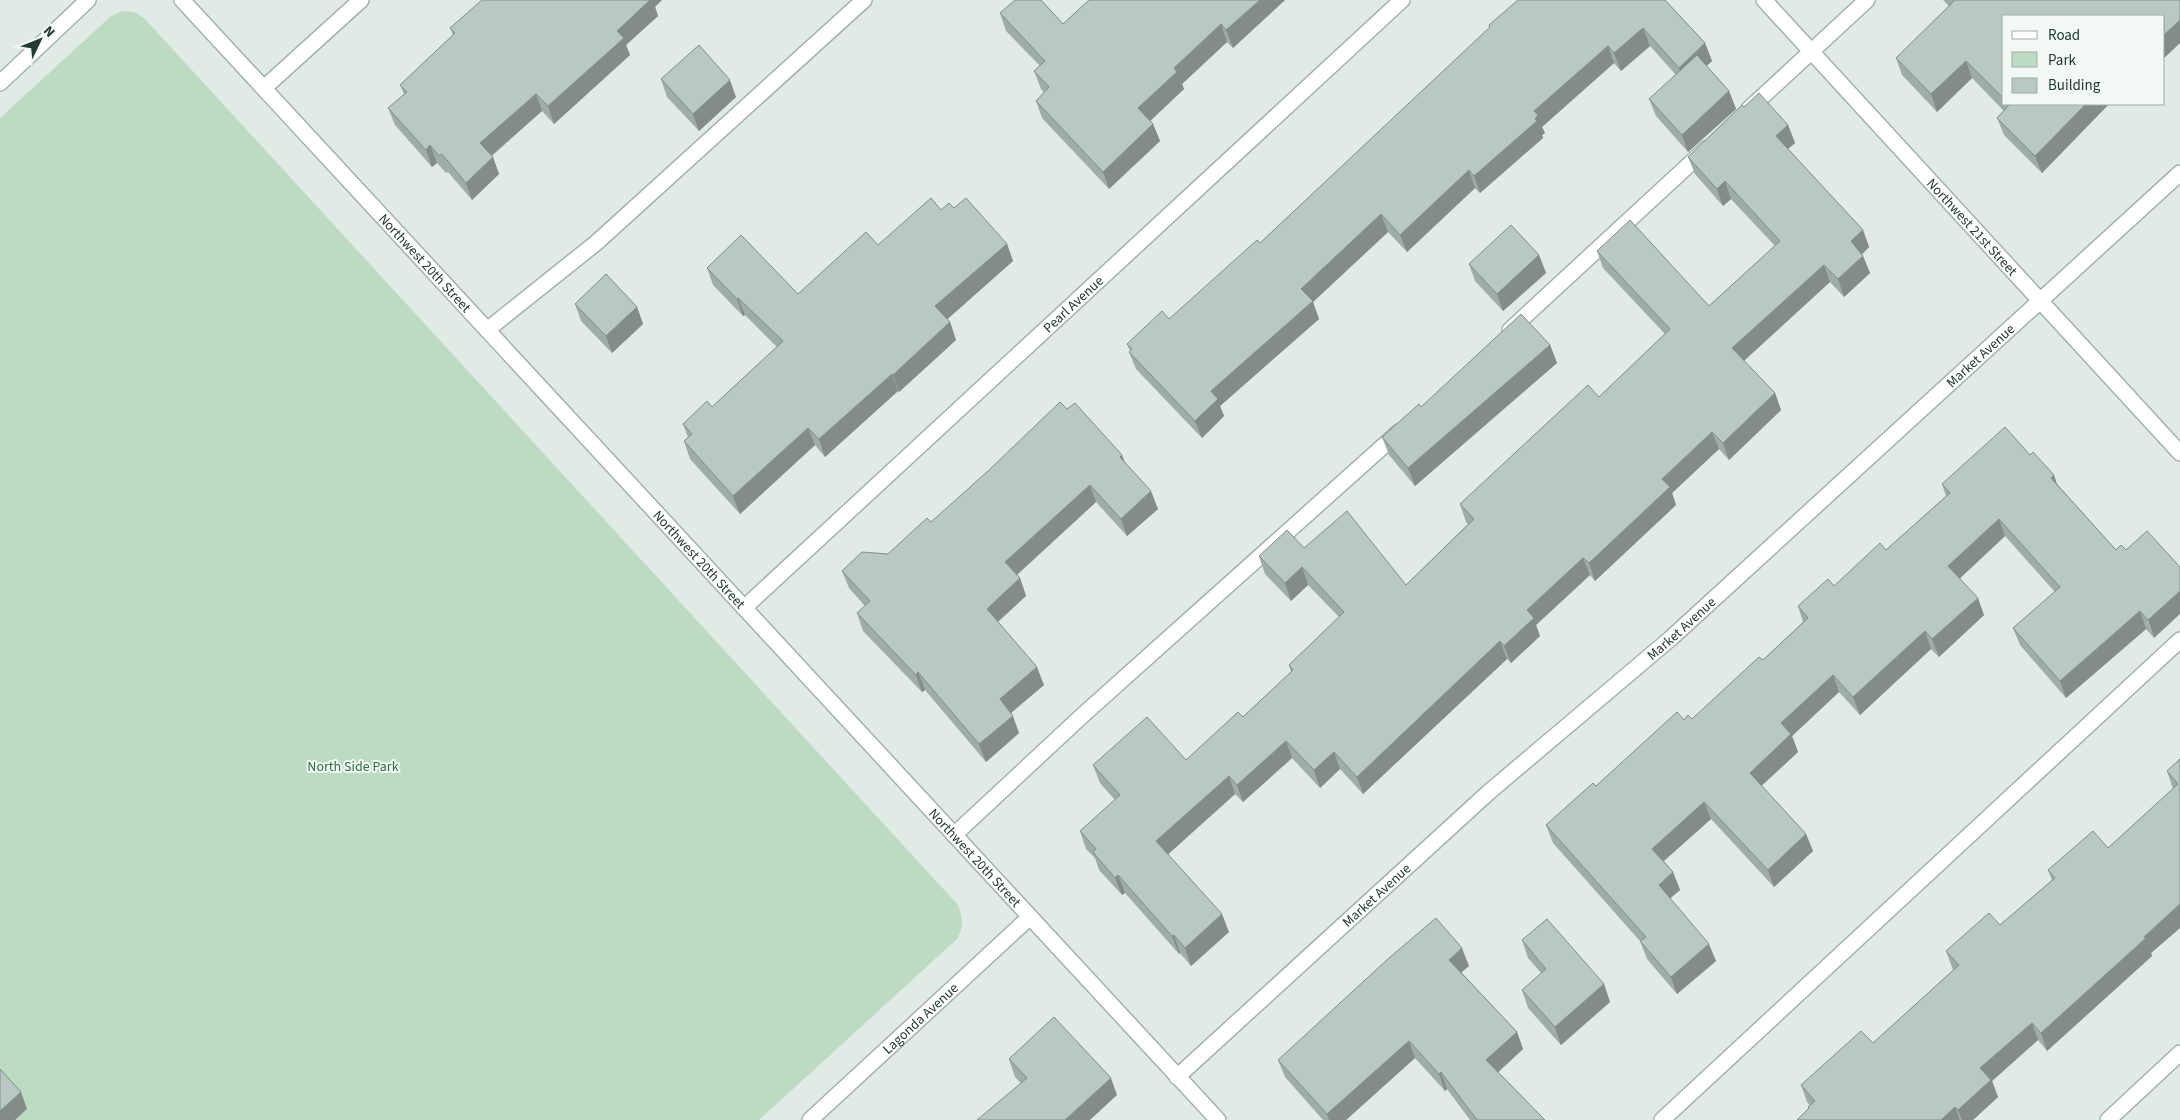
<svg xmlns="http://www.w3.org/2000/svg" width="2180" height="1120" viewBox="0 0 2180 1120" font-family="'Source Sans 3',sans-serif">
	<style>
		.green { fill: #bcdbc2 }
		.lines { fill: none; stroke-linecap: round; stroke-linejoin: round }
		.minor-casing { stroke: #a4b2ad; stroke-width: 18 }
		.minor { stroke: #fff; stroke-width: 15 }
		.wall { fill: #a0aca7 }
		.shaded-wall { fill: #828c88 }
		.building { fill: #bac8c2; stroke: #828c88 }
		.labels { text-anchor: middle; stroke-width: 4; stroke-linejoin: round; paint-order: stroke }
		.street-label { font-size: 14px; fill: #233a33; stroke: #f2f8f4 }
		.park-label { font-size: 14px; fill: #306f45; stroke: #f2f8f4 }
	</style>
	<rect width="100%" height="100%" fill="#e1ebe6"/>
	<path class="green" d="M122,11L134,12L144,18L958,905C963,918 964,927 957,939L759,1120H0V118L110,17Z"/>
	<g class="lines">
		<g class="minor-casing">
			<g id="minor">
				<path id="s1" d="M182,0L1218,1120"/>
				<path id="s2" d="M1764,0L2180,453"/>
				<path d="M0,83L88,0"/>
				<path d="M264,88L361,0"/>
				<path d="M1749,109L1867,0"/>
				<path d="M487,330L596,243L864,0"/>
				<path d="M1510,330L1706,149"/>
				<path id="s3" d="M744,608L1402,0"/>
				<path d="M954,835L1084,714L1399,432"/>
				<path id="s4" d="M1177,1077L1489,792L1670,639L2180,173"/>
				<path id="s5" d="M810,1120L1030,917"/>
				<path d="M1662,1120L2180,640"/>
				<path d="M2108,1120L2180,1053"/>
			</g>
		</g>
		<use href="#minor" class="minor"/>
	</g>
	<path class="wall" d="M1089,0H1285L1233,48L1227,42L1182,84L1184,89L1150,120L1153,124L1160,141L1109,189L1042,118L1036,101L1044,93L1041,89L1034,71L1040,66L1006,31L1000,13L1063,24Z
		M1665,0L1705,43L1712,61L1706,66L1729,91L1736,109L1688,152L1656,116L1649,99L1676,75L1650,46L1621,71L1614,63L1542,127L1545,133L1542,135L1543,138L1480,193L1475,188L1407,252L1388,232L1313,302L1319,319L1220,406L1224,416L1202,438L1136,369L1129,352L1130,351L1127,344L1169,319L1260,243L1490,28L1489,25Z
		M1943,0H2180V43L2164,58V16H2004V104H2109L2042,173L2004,135L1997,118L2004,111L1972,78L1937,112L1902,75L1896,58L1949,6Z
		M655,7L658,16L626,45L630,55L554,124L542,111L492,156L499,174L472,200L448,172L446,173L437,163L432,167L395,125L388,108L404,94L400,85L453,35L450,28Z
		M661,79L736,97L699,131L667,97Z
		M1744,107L1788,125L1795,143L1788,149L1863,230L1869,247L1862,254L1870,273L1844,297L1830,282L1744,361L1775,393L1781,410L1729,460L1719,449L1672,493L1676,505L1595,581L1590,575L1536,625L1540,636L1511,663L1507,659L1363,794L1340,769L1320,788L1292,758L1243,802L1235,794L1168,854L1229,932L1191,966L1180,953L1179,954L1125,893L1122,895L1099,870L1095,858L1086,849L1080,831L1115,800L1100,783L1093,765L1186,760L1243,717L1291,672L1289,665L1339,617L1308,585L1291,601L1265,574L1259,556L1304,548L1406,585L1468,524L1466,522L1460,504L1599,397L1665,334L1603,268L1597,251L1709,306L1775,246L1731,199L1723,206L1695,174L1688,157Z
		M954,208L1007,244L1013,261L947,319L950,322L956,340L899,392L898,391L825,457L815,445L740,514L690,459L684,441L688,437L683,424L712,407L777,347L745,315L743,316L713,285L707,268L798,294L878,245L941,210Z
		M1539,255L1546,273L1503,311L1475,281L1469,264Z
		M575,304L637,307L643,324L612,353L581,321Z
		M1550,345L1557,363L1415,486L1389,455L1382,437L1421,407Z
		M1067,409L1125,463L1158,509L1127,536L1096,502L1017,575L1020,578L1026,596L998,622L1044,685L1011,713L1019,733L986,762L925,690L922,692L863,631L857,613L865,606L849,588L842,571L888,554L931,522Z
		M1942,484H2057L2116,550L2121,545L2154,638L2146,629L2066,698L2020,645L2013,628L2055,592L2005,536L1960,578L1984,615L1939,657L1931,649L1860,715L1839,692L1792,736L1798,752L1761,786L1806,834L1813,851L1774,887L1711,819L1664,861L1673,872L1680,890L1670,898L1716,961L1677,994L1647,959L1640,941L1553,843L1546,825L1596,786L1684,720L1692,719L1763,660L1803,622L1798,606L1834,586L1886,550L1946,496Z
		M2180,759V928L2151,953L2152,956L2047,1051L2038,1040L1992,1081L1998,1097L1973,1120H1797L1809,1109L1808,1107L1810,1106L1807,1102L1801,1085L1873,1043L1953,970L1946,951L2000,925L2052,880L2048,870L2108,848L2173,789L2167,771Z
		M1522,940L1604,984L1610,1002L1561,1045L1528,1008L1522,990L1541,973L1528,958Z
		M1469,966L1461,972L1517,1032L1523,1049L1498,1072L1545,1120H1470L1447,1089L1445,1091L1415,1058L1346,1120H1323L1285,1077L1278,1060Z
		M1009,1059L1117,1095L1021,1083L1015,1077Z"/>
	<path class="shaded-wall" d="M649,0H662L655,7L658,16L626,45L630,55L554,124L548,106L617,31Z
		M1260,0H1285L1233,48L1226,30Z
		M2180,20V43L2164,58V35Z
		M1221,24L1227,42L1182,84L1184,89L1145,126L1138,108L1174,68Z
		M1643,28L1650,46L1621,71L1614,53Z
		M1705,43L1712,61L1685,86L1679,68Z
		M1608,46L1614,63L1542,127L1545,133L1542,135L1543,138L1480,193L1474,176L1535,119L1534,111Z
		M1966,61L1972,78L1937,112L1931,94Z
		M730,80L736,97L699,131L693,114Z
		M1729,91L1736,109L1688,152L1682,135Z
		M536,94L542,111L486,160L480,143Z
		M2086,104H2109L2042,173L2035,156Z
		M1153,124L1160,141L1109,189L1103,172Z
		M1788,125L1795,143L1783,153L1776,136Z
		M430,145L437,163L432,167L426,150Z
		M493,157L499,174L472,200L466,183Z
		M1469,170L1475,188L1407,252L1400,235Z
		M1725,181L1731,199L1723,206L1717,189Z
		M1381,214L1388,232L1313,302L1319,319L1220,406L1224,416L1202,438L1195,421L1211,391L1301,289Z
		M1863,230L1869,247L1857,259L1851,241Z
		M1007,244L1013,261L942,324L935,306Z
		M1539,255L1546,273L1503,311L1497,294Z
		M1863,256L1870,273L1844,297L1838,279Z
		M1824,265L1830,282L1738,366L1732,348Z
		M738,298L745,315L743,316L737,299Z
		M637,307L643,324L612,353L606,336Z
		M950,322L956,340L899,392L893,375Z
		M1550,345L1557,363L1415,486L1408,468Z
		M892,374L898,391L825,457L819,439Z
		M1775,393L1781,410L1729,460L1723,443Z
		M808,428L815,445L740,514L733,496Z
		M1712,432L1719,449L1672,493L1676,505L1595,581L1589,563L1662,479Z
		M1122,455L1129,472L1120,457Z
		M2054,475L2060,493L2051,478Z
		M1090,485L1096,502L1011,580L1005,562Z
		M1151,491L1158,509L1127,536L1121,519Z
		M1999,519L2005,536L1955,583L1948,566Z
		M1583,558L1590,575L1536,625L1540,636L1511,663L1504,646L1527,610Z
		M1302,567L1308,585L1291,601L1285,583Z
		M1020,578L1026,596L993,626L987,609Z
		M2180,591V614L2154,638L2148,620Z
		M1978,598L1984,615L1939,657L1932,639Z
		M2140,611L2146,629L2066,698L2060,681Z
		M1925,631L1931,649L1860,715L1853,697Z
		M1500,641L1507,659L1363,794L1357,777Z
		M1037,667L1044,685L1006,717L1000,699Z
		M918,672L925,690L922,692L916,675Z
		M1833,675L1839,692L1792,736L1798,752L1756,791L1750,773L1781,723Z
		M1013,716L1019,733L986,762L979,744Z
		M1286,741L1292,758L1243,802L1237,785Z
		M1334,752L1340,769L1320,788L1314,770Z
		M1229,776L1235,794L1163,859L1156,841Z
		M1704,802L1711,819L1658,866L1652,849Z
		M1806,834L1813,851L1774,887L1768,870Z
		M1673,872L1680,890L1666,902L1659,885Z
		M1118,875L1125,893L1122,895L1115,878Z
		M2180,904V928L2151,953L2152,956L2047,1051L2041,1033L2144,937Z
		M1222,914L1229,932L1191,966L1185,948Z
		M1174,935L1180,953L1179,954L1172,936Z
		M1709,944L1716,961L1677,994L1671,977Z
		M1462,948L1469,966L1456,977L1449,960Z
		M1604,984L1610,1002L1561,1045L1555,1027Z
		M2032,1023L2038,1040L1992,1081L1998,1097L1973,1120H1962L1958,1110L1980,1068Z
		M1517,1032L1523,1049L1493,1077L1486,1060Z
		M1409,1041L1415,1058L1346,1120H1329L1327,1114Z
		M1441,1072L1447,1089L1445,1091L1439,1074Z
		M1111,1078L1117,1095L1090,1120H1065Z
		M21,1092L27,1109L15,1120H0V1111Z
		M1955,1107L1960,1120H1941Z"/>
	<path class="building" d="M482,0H650L617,31L624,38L548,106L536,94L480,143L493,157L466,183L442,154L439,156L430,145L426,150L388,108L407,92L400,85L455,33L450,28Z
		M1015,0H1041L1063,24L1089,0H1260L1226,30L1221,24L1174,68L1177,72L1138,108L1153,124L1103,172L1036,101L1049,87L1034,71L1045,61L1000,13Z
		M1518,0H1665L1705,43L1679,68L1643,28L1614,53L1608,46L1534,111L1538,115L1535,119L1537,121L1474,176L1469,170L1400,235L1381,214L1301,289L1313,301L1211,391L1218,399L1195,421L1129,352L1132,349L1127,344L1162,311L1169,319L1257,240L1260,243L1490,27L1489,25Z
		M1953,0H2180V20L2164,35V16H2004V99L1966,61L1931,94L1896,58L1954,1Z
		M699,45L730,80L693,114L661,79Z
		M1697,55L1729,91L1682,135L1649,99Z
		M1759,93L1788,125L1776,136L1863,230L1851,241L1863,256L1838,279L1824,265L1732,348L1775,393L1723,443L1712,432L1662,479L1670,487L1589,563L1583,558L1527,610L1534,618L1504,646L1500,641L1357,777L1334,752L1314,770L1286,741L1237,785L1229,776L1156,841L1222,914L1185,948L1174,935L1172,936L1118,875L1115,878L1093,852L1096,849L1080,831L1120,795L1093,765L1147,717L1186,760L1238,712L1243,717L1293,670L1289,665L1344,612L1302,567L1285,583L1259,556L1287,530L1304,548L1347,511L1406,585L1474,519L1460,504L1588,385L1599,397L1670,329L1597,251L1630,220L1709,306L1780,241L1725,181L1717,189L1688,157L1742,105L1744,107Z
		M2008,104H2086L2035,156L1997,118L2009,105Z
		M931,198L941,210L949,203L954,208L966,198L1007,244L935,306L950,322L893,375L892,374L819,439L808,428L733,496L684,441L692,434L683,424L707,401L712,407L783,341L738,298L737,299L707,268L741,235L798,294L866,232L878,245Z
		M1511,225L1539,255L1497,294L1469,264Z
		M606,274L637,307L606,336L575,304Z
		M1521,314L1550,345L1408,468L1382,437L1419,404L1421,407Z
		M1060,402L1067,409L1075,403L1122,455L1120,457L1151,491L1121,519L1090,485L1005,562L1020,578L987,609L1037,667L1000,699L1013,716L979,744L918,672L916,675L857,613L870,601L842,571L862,552L888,554L927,518L931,522L988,471Z
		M2005,427L2030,455L2033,452L2054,475L2051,478L2116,550L2121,545L2126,550L2147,531L2180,567V591L2148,620L2140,611L2060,681L2013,628L2060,587L1999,519L1948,566L1978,598L1932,639L1925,631L1853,697L1833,675L1781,723L1791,734L1750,773L1806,834L1768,870L1704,802L1652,849L1673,872L1659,885L1709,944L1671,977L1640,941L1646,937L1546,825L1593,783L1596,786L1677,712L1684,720L1688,715L1692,719L1759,657L1763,660L1808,618L1798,606L1828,579L1834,586L1880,543L1886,550L1950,493L1942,484Z
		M2180,759V904L2144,937L2146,938L2041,1033L2032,1023L1980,1068L1991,1080L1958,1110L1955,1107L1941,1120H1797L1809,1108L1808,1107L1815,1101L1801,1085L1861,1031L1873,1043L1959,965L1946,951L1989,913L2000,925L2055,878L2048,870L2093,831L2108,848L2178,784L2167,771Z
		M1436,918L1462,948L1449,960L1517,1032L1486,1060L1545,1120H1477L1441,1072L1439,1074L1409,1041L1327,1114L1278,1060L1389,958Z
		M1547,919L1604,984L1555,1027L1522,990L1546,969L1522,940Z
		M1054,1017L1111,1078L1065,1120H977L1027,1078L1009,1059Z
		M0,1069L21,1092L0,1111Z"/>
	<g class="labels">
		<g class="street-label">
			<text dy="5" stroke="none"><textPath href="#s2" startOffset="308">Northwest 21st Street</textPath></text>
			<text dy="5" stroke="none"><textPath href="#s1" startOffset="358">Northwest 20th Street</textPath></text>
			<text dy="5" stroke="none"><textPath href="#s3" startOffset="448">Pearl Avenue</textPath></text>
			<text dy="5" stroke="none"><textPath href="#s4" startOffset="1080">Market Avenue</textPath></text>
			<text dy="5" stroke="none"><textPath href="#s1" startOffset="762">Northwest 20th Street</textPath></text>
			<text dy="5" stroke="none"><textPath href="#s4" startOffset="675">Market Avenue</textPath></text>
			<text dy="5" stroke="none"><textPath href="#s1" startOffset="1168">Northwest 20th Street</textPath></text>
			<text dy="5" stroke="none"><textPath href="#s4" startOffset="270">Market Avenue</textPath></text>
			<text dy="5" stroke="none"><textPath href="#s5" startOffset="150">Lagonda Avenue</textPath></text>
		</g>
		<g class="park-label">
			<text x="353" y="771">North Side Park</text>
		</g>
	</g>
	<rect x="2002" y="15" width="162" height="90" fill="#f2f8f4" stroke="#9faca7"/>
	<rect x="2012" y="31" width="25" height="8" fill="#ffffff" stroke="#9faca7"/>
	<text x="2048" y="40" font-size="15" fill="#233a33">Road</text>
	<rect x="2012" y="52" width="25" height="15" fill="#bcdbc2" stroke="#9faca7"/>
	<text x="2048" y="65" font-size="15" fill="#233a33">Park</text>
	<rect x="2012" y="78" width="25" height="15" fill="#bac8c2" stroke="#9faca7"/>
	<text x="2048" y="90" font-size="15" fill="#233a33">Building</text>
	<g transform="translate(40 40) rotate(47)" stroke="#f2f8f4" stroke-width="4" paint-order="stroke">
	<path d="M0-4L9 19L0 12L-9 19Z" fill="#233a33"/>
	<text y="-8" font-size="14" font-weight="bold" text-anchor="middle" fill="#233a33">N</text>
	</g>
</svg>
